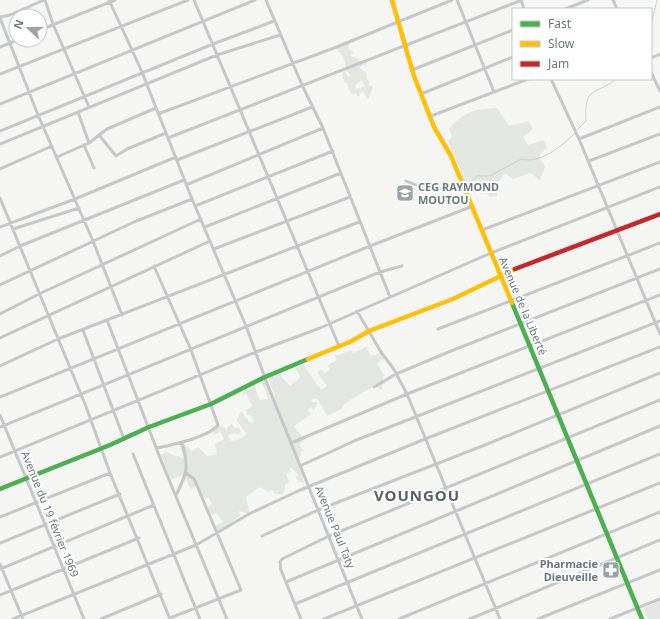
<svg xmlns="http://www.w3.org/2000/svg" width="660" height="619" viewBox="0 0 660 619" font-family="'Noto Sans',sans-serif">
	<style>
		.built { fill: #e5e6e6 }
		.green { fill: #e4e6e2 }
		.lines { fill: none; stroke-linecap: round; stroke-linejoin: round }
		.stream { stroke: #c8d1d2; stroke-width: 1 }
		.street { stroke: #c5c7c8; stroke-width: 3 }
		.fast { stroke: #4caf50; stroke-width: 4.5 }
		.slow { stroke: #ffc107; stroke-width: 4.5 }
		.jam { stroke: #c62828; stroke-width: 4.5 }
		.labels { text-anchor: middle; stroke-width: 4; stroke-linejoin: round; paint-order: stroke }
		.poi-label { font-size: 11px; font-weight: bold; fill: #687980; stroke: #fff; text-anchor: start }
		.street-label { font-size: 11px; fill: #687980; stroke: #fff }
		.district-label { font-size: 15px; font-weight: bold; letter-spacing: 1px; fill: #556166; stroke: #fff }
	</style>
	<rect width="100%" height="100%" fill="#f5f5f4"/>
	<path class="built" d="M660,601V619H648L643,608Z"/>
	<path class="green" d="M349,43L348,48L354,53L350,54L352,57L358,58L360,61L364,60L367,64L359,67L367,74L366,78L370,82L368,85L373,87L368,100L361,88L365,86L362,80L355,85L356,89L361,88L362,92L358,97L356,93L352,95L347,83L344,82L342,73L345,71L348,78L351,75L346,71L348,69L346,68L344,59L336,47Z
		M497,108L509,126L529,121L533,129L523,137L528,145L543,140L547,147L539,156L545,167L540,180L530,173L513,179L505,173L496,185L497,196L489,197L486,188L474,193L471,184L465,182L448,141L452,137L449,129C464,111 475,109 497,108Z
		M366,347L371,356L376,355L382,351L386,358L377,363L384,376L382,378L385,384L382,385L383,387L380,390L374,386L350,400L344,404L341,409L327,416L317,398L311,400L312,402H318L314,410L311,407L308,410L311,414L294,426L303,438L310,435L299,445L304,451L300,452L301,455L299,458L304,484L298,481L296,478L298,475L292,468H290L289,473L286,474L289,482L285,485V490L282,494H275L272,490L268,492L260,487L246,497L250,514L239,511L240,516L218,531L215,526L223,522L217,513L212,515L208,507L212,505L209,497L205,499L197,486L191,489L184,477L179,476L170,480L161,455L167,452L172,455L185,458L179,445L183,443L192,451L198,447L207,456L217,454L215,444L224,439L220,432L214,435L213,430L220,426L224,427L228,432L226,428L232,424L235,428L239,427L241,432L238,434L234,433L228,435L231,441L240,439L247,434L237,421L241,411L250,423L254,421L251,415H247L246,410L252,406L246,394L243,395L244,389L252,388L254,384L259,400L269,399L261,380L265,378L276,401L268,377L272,375L274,377L275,376L274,374L281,372L282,375L281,376L290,386L300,378L295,366L302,363L321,390L327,386L317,372L322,370L324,373L330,370L328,365L337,360L334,355H339L351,350L353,353Z"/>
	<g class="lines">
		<path class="stream" d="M651,25L657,0
			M577,130L586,121C584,85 595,96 616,79
			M470,183L477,176H490L521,159C541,164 562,146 575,133"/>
		<path class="street" d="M45,0L53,24L89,107
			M109,0L142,72L192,199L246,326L268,386L362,619
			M194,0L339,346
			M266,0L302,85L323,128L390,297
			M457,0L494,92
			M521,0L524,9
			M613,0L617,9
			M565,9L588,0
			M0,17L10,15L44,0
			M0,18L38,115L93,241L122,315
			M40,30L115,0
			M0,47L17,40
			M651,58L660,54
			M412,70L513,30
			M651,72L660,91
			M0,74L188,0
			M551,79L579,139L660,334
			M421,94L513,57
			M0,104L255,0
			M78,112L89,143
			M158,114L334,48L452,0
			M431,116L528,79
			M0,131L213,44L274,21
			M99,135L116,156L127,149L166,133
			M168,138L522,0
			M579,139L660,107
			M0,144L217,55L280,35
			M84,145L94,168
			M57,157L89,143L107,129L156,108
			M177,160L312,107
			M589,161L660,134
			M0,169L52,146
			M406,181C426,190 442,191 464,186
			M186,185L323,128
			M0,198L85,404L110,473L170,619
			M195,206L333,151
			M0,227L75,199L176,157
			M205,227L341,173
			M13,229L79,208
			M482,230L660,162
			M214,249L350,197
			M0,256L20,246L184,180
			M154,266L191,350L218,425C209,437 172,445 157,448
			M0,285L134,222L192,199
			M357,311L381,352L393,368L407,394L500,619
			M0,314L39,294L201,219
			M107,320L162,463L227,619
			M438,329L660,243
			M83,330L124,439
			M0,338L210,241
			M0,366L58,339L359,222
			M374,387L396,374L451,351L660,269
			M0,397L370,246L473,206
			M0,415L84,619
			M0,427L380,272L402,266
			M291,443L407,394L660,295
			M133,454L200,619
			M0,457L256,352L320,328L491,253L660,187
			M300,466L354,441L660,321
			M176,495C187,474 189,466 182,443
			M0,517L110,473
			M262,536L318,510L485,445L660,373
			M0,543L120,494
			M0,564L23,619
			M0,569L154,505
			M286,582L660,426
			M0,595L139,538
			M295,604L660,454
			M170,618L241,590L198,488L194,479L186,473
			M13,619L196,545L249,514L298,491L425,439L660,347
			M101,619L161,594
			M301,619L281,570L280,562L282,559L329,536L660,400
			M324,619L660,483
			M399,619L660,512
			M470,619L660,540
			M538,619L660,570
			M610,619L660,599"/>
		<path class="fast" d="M512,303L642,619
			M0,489L110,445L149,427L211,404L265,377L308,359"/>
		<path class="slow" d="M392,0L414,76L434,127L451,156L512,303
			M308,359L352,341L369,331L453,299L515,269"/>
		<path class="jam" d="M515,269L660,214"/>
	</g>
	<defs>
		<g id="school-square" transform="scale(0.9)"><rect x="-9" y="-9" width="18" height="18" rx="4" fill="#99a4a9" stroke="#fff"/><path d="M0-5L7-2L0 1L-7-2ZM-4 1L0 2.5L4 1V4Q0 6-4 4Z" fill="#fff"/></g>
		<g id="pharmacy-square" transform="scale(0.9)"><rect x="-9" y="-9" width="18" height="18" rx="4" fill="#99a4a9" stroke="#fff"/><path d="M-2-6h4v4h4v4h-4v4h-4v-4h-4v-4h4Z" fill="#fff"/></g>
	</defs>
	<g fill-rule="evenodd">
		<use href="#school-square" x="405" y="193"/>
		<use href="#pharmacy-square" x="611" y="570"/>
	</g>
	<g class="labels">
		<g class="poi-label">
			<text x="418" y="191">CEG RAYMOND<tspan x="418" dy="13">MOUTOU</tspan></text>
			<text x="598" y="568" text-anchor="end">Pharmacie<tspan x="598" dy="13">Dieuveille</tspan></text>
		</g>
		<g class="street-label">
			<text transform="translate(523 306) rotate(67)" y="4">Avenue de la Liberté</text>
			<text transform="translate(50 514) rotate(68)" y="4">Avenue du 19 février 1969</text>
			<text transform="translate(335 527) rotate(68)" y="4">Avenue Paul Taty</text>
		</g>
		<g class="district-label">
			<text x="417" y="501">VOUNGOU</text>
		</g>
	</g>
	<rect x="512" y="8" width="140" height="72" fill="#ffffff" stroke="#c3c9cc"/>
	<rect x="520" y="21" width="20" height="6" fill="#4caf50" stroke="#c3c9cc"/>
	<text x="548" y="28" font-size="12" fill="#687980">Fast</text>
	<rect x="520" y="41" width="20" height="6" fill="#ffc107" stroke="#c3c9cc"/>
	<text x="548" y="48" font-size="12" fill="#687980">Slow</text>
	<rect x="520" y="61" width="20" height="6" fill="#c62828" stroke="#c3c9cc"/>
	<text x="548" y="68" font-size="12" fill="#687980">Jam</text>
	<g transform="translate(28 28) rotate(291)"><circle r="19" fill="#ffffff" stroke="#c3c9cc"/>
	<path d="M0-3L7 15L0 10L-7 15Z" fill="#99a4a9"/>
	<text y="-6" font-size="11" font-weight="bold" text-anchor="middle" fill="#687980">N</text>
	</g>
</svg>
